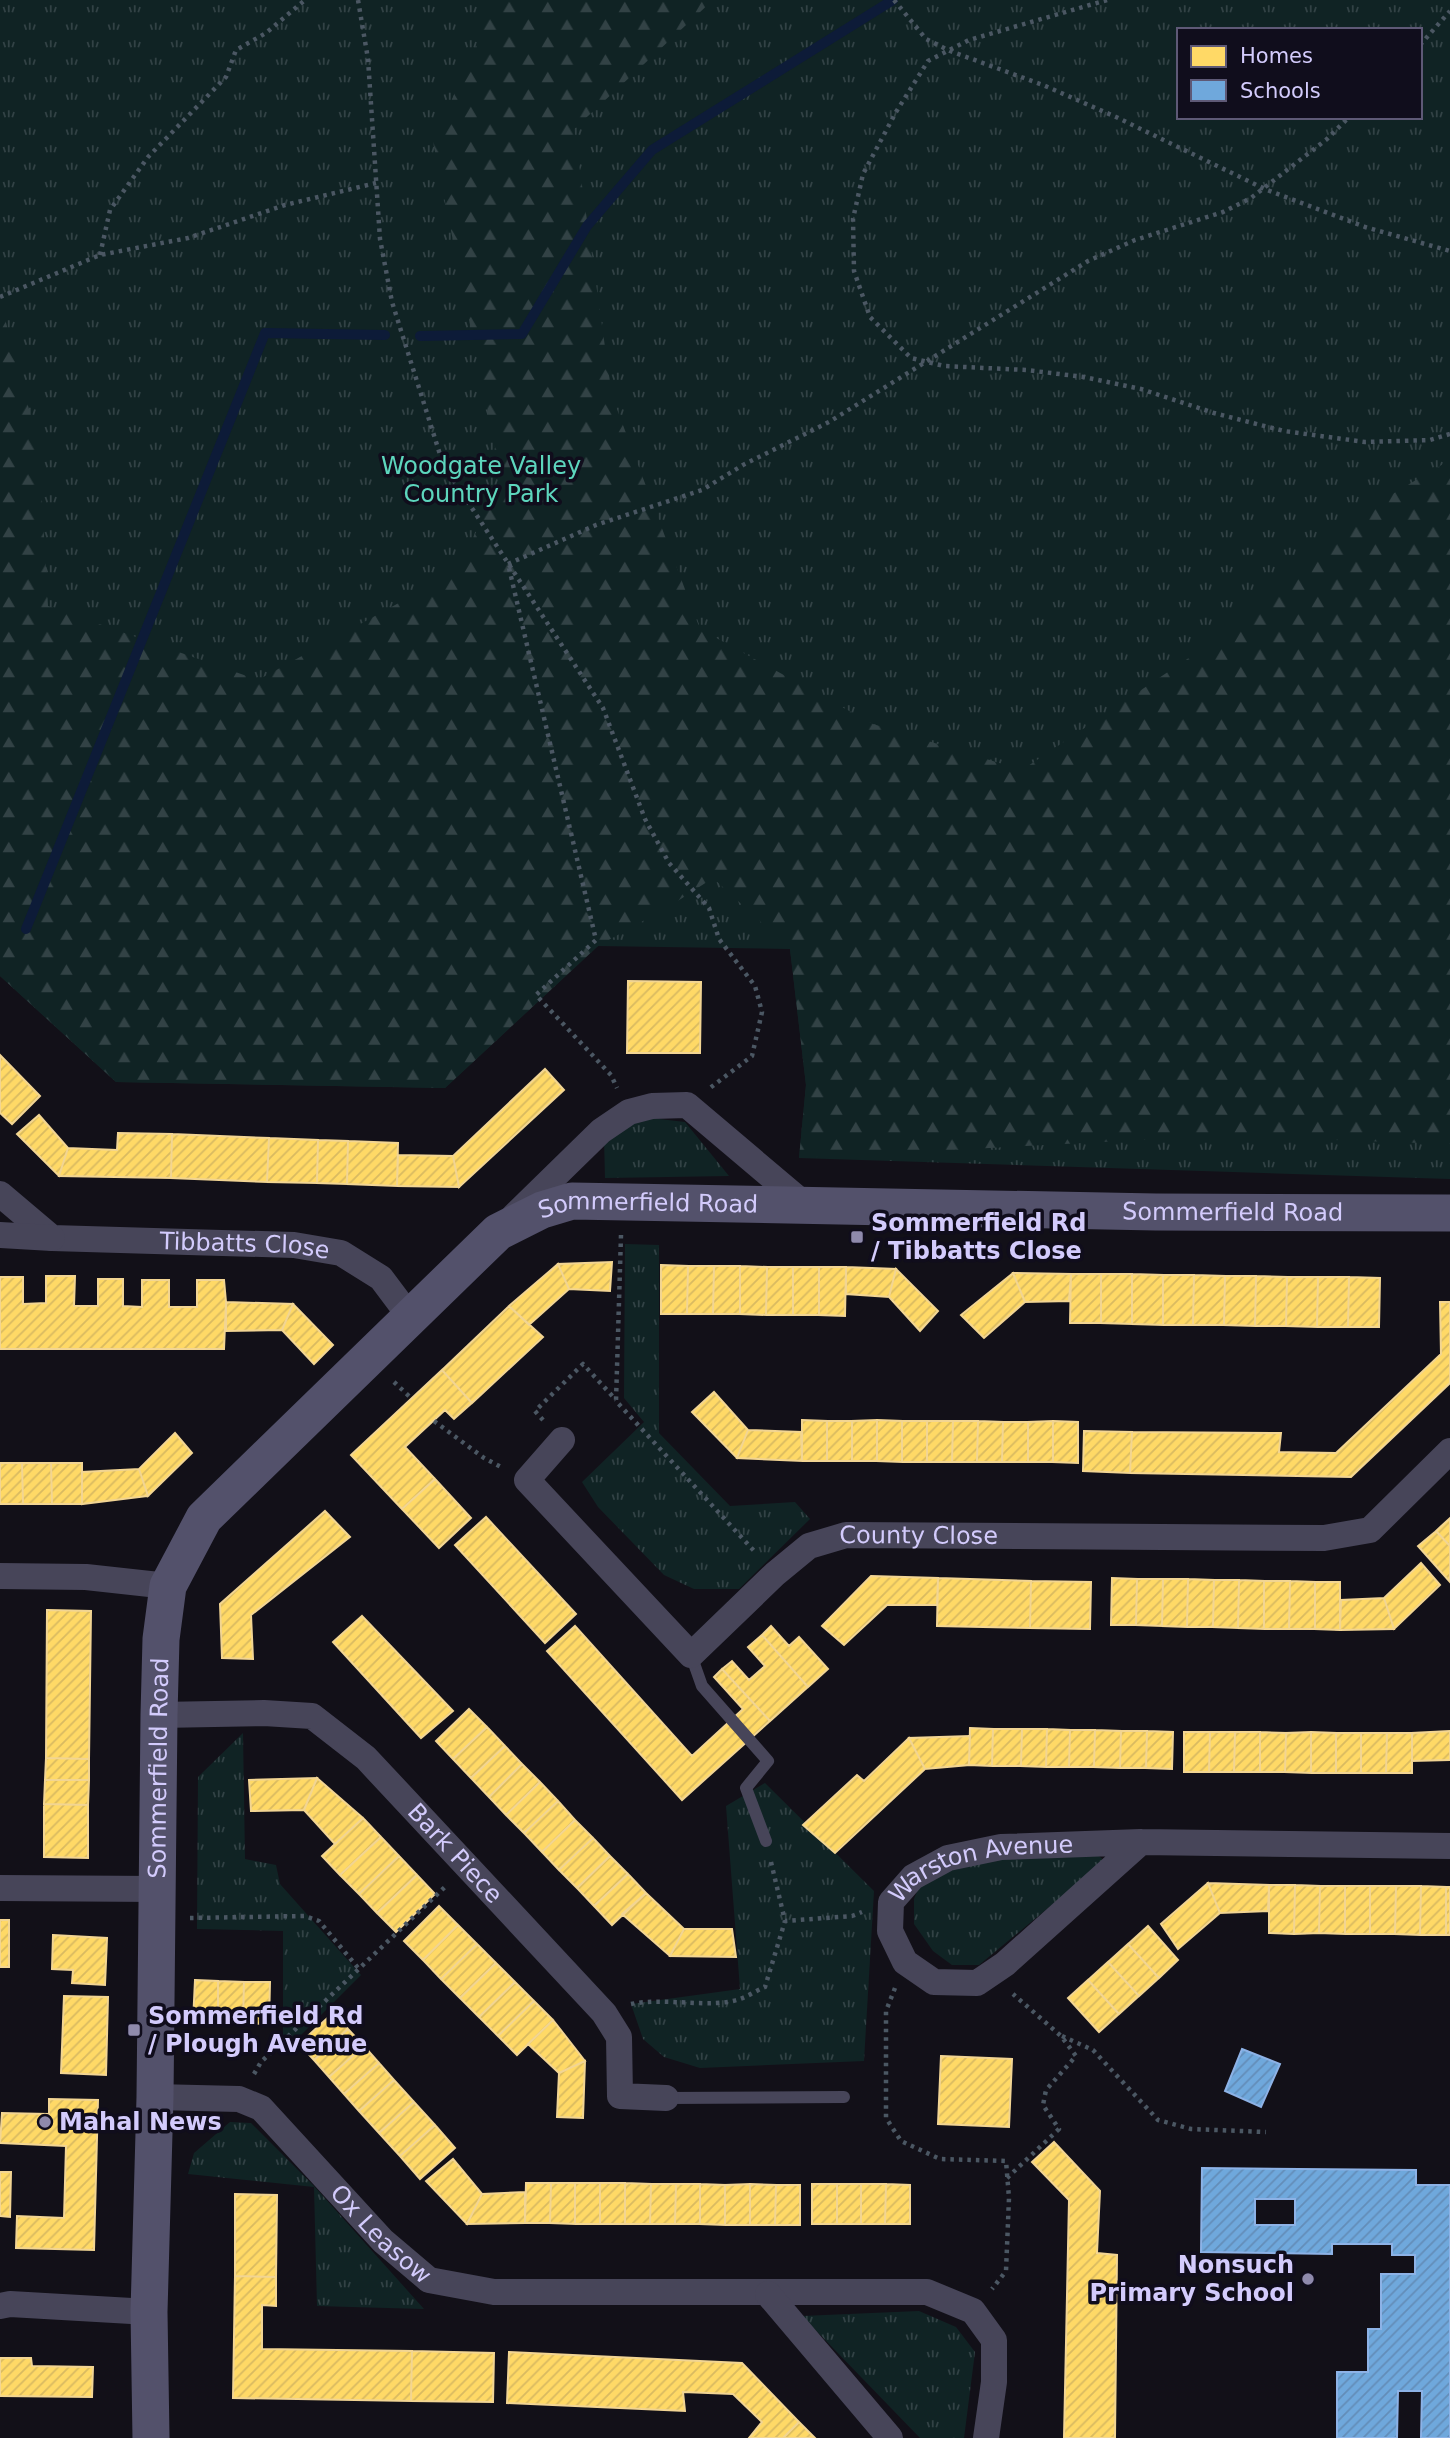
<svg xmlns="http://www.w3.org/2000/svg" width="1450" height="2438" viewBox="0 0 1450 2438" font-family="'DejaVu Sans',sans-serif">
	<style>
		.grass { fill: url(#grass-tufts); fill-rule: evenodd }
		.forest { fill: url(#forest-firs) }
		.homes { fill: url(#homes-hatch); stroke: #f2d593; stroke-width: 2 }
		.schools { fill: url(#schools-hatch); stroke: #8db2e6; stroke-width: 2; fill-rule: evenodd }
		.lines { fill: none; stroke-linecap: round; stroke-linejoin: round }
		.stream { stroke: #0d1b38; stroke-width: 10 }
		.path { stroke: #4b5763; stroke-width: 4.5; stroke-dasharray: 3.5 5; stroke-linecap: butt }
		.lane { stroke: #474559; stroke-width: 12 }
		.street { stroke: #474559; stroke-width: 26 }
		.secondary { stroke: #53516b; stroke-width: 37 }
		.poi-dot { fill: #8f8aac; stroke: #100d1c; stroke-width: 2.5 }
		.labels { text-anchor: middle; stroke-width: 7; stroke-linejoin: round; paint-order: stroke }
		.park-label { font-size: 24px; fill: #5dd6bd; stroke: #100d1c }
		.street-label { font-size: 24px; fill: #d3cbfc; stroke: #100d1c }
		.poi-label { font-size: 24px; font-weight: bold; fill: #d3cbfc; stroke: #100d1c; text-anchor: start }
	</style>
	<defs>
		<pattern id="grass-tufts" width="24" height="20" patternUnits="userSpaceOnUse" patternTransform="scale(1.75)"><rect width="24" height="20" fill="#102324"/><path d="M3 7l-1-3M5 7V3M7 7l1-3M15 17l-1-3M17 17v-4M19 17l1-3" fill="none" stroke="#324245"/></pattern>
		<pattern id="forest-firs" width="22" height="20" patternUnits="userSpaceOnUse" patternTransform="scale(1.75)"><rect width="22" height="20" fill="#102324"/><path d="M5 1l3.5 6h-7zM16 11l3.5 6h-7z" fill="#324245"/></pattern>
		<pattern id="homes-hatch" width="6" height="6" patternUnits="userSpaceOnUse" patternTransform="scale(1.75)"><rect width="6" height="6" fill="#ffd966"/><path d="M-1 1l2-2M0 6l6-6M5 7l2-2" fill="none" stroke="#d9ba61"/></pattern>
		<pattern id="schools-hatch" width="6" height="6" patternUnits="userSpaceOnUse" patternTransform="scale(1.75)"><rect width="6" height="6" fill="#6fa8dc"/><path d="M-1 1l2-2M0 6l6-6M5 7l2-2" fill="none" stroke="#638db8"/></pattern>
	</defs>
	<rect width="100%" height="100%" fill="#121018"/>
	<path class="grass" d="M0,0H1450V1179L799,1158L806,1085L790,949L598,946L445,1088L116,1082L0,976ZM1179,30H1420V117H1179Z
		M642,1117L685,1122L729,1176L605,1178L604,1138Z
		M625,1244L659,1245V1433L730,1506L795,1502L810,1519L739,1589H694L664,1575L598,1507L582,1482L644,1422L624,1398Z
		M243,1733L245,1859L276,1865L280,1884L361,1975L283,2053V1931L197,1929L198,1777Z
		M765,1783L874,1891L864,2061L700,2068L664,2057L643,2039L631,2004L740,1989L726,1806Z
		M1089,1848L1105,1861L979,1965H952L933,1951L914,1924V1899L921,1882L948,1863Z
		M230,2122L251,2123L314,2186L424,2309L317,2306L314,2187L188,2174L194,2153Z
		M919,2311L956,2327L975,2352L964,2438H920L802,2316Z"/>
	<path class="forest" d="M496,0H713L574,129L612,396L700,629L873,724L1022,770L1214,641L1355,516L1450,460V1144L1215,1136L799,1158L806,1085L790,949L713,878L670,906L598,946L445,1088L116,1082L0,976V300L39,447L48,606L258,680L459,570L501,477L433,142Z"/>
	<path class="homes" d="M628,981L701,982L700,1053H627Z
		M0,1055L40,1096L12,1124L0,1113Z
		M545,1069L564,1090L459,1187L453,1156Z
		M39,1115L68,1148L59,1176L17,1134Z
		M118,1133L172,1134L171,1178L59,1176L68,1148L117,1150Z
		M172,1134L269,1138L267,1182L171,1178Z
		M269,1138L318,1140L317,1183L267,1182Z
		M318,1140L348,1141L347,1184L317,1183Z
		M348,1141L398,1143L397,1186L347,1184Z
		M398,1155L453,1156L459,1187L397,1186Z
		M612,1262L610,1291L569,1289L558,1264Z
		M558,1264L569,1289L529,1325L509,1306Z
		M661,1265L688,1266L687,1314H661Z
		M688,1266H714L713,1314H687Z
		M714,1266H740V1314H713Z
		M740,1266L767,1267L766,1315L740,1314Z
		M767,1267H793V1315H766Z
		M793,1267H819V1315H793Z
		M819,1267H846L845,1316L819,1315Z
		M846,1267L896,1269L889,1297L846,1294Z
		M896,1269L938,1311L920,1331L889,1297Z
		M1013,1273L1071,1274L1069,1301L1025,1302Z
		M1013,1273L1025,1302L984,1338L961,1315Z
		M1071,1274H1101V1323H1070Z
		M1101,1274H1132V1324L1101,1323Z
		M1132,1274L1163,1275V1325L1132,1324Z
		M1163,1275H1194L1193,1325H1163Z
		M1194,1275L1225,1276L1224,1325H1193Z
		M46,1276H75L74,1306H98V1279H123V1306L142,1307V1280H169V1307H197V1280H224L226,1302L224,1349H0V1277H23V1304L46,1303Z
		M1225,1276H1256L1255,1326L1224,1325Z
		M1256,1276L1287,1277L1286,1326H1255Z
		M1287,1277H1318L1317,1327L1286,1326Z
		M1318,1277H1349L1348,1327H1317Z
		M1349,1277L1380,1278L1379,1327H1348Z
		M226,1302L293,1304L282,1330L226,1331Z
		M1440,1302H1450V1383L1351,1477L1130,1473L1132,1432L1281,1433L1279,1452L1336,1453L1441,1354Z
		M293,1304L333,1345L314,1364L282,1330Z
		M509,1306L543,1337L472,1403L442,1370Z
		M442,1370L472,1403L454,1419L445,1410L405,1447L435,1479L402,1509L351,1455Z
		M714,1392L748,1430L737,1458L692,1412Z
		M802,1420L827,1421V1461H802Z
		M877,1420L902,1421V1462L877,1461Z
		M877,1420V1461H852V1421Z
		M827,1421H852V1461H827Z
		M902,1421H927V1462H902Z
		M927,1421H953L952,1462H927Z
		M953,1421H978L977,1462H952Z
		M978,1421L1003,1422L1002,1462H977Z
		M1053,1421L1078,1422V1463L1053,1462Z
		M1053,1421V1462H1028V1422Z
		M1003,1422H1028V1462H1002Z
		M748,1430L801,1432L802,1461L737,1458Z
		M1084,1431L1132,1432L1130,1473L1083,1471Z
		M175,1433L192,1453L148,1496L139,1469Z
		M0,1463H22L23,1504H0Z
		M22,1463H51L52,1504H23Z
		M51,1463H82V1504H52Z
		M139,1469L148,1496L82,1504V1472Z
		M435,1479L471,1518L439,1548L402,1509Z
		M325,1511L350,1537L251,1615L253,1659L222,1658L220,1604Z
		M486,1517L576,1614L545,1643L455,1545Z
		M1450,1518V1546L1436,1531Z
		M1436,1531L1450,1546V1582L1418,1546Z
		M1421,1563L1440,1585L1394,1629L1384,1598Z
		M871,1576L938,1578L937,1605H887L844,1645L822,1626Z
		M938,1578L1031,1581L1030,1628L937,1626Z
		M1112,1578L1137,1579L1136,1625H1111Z
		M1137,1579H1163L1162,1626L1136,1625Z
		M1163,1579H1188L1187,1627L1162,1626Z
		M1188,1579L1214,1580L1213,1627H1187Z
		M1214,1580H1239L1238,1628L1213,1627Z
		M1239,1580L1264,1581V1629L1238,1628Z
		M1031,1581L1091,1582L1090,1629L1030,1628Z
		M1264,1581H1290L1289,1629H1264Z
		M1290,1581L1315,1582V1629H1289Z
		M1315,1582H1340V1630L1315,1629Z
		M1384,1598L1394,1629L1340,1630L1341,1600Z
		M47,1610L91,1611L89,1759L46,1758Z
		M362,1616L453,1711L421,1738L333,1642Z
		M575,1626L692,1756L743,1709L714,1677L722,1669L770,1721L682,1800L547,1651Z
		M771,1626L789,1646L799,1637L828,1669L808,1687L762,1635Z
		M762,1635L808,1687L770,1721L722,1669L732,1661L749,1680L765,1666L748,1647Z
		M469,1709L487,1727L453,1759L436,1741Z
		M487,1727L505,1746L471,1778L453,1759Z
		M970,1728L993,1729L992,1766L969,1765Z
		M993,1729H1022L1021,1766H992Z
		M1022,1729H1047L1046,1767L1021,1766Z
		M1047,1729L1070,1730L1069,1767H1046Z
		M1070,1730H1095L1094,1767H1069Z
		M1095,1730L1121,1731L1120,1768L1094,1767Z
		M1121,1731H1147L1146,1768H1120Z
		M1147,1731L1173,1732L1172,1769L1146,1768Z
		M1450,1731V1760L1412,1761V1733Z
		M1184,1732H1210L1209,1772H1184Z
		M1210,1732H1235L1234,1772H1209Z
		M1235,1732H1260V1772H1234Z
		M1260,1732L1286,1733L1285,1772H1260Z
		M1311,1732V1773L1285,1772L1286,1733Z
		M1311,1732L1336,1733V1773H1311Z
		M1336,1733H1361V1773H1336Z
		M1361,1733H1387L1386,1773H1361Z
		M1387,1733H1412V1773H1386Z
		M970,1736L969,1765L925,1769L909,1738Z
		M909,1738L925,1769L835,1853L803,1825L857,1775L864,1781Z
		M505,1746L522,1764L489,1797L471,1778Z
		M46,1758L89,1759V1780H45Z
		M522,1764L540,1782L506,1815L489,1797Z
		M317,1778L363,1818L335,1844L304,1810Z
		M317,1778L304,1810L251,1811L249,1780Z
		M45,1780H89L88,1805L44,1804Z
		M540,1782L558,1801L524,1833L506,1815Z
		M558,1801L575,1820L542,1852L524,1833Z
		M44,1804L88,1805V1858L44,1857Z
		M363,1818L381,1837L340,1875L322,1856Z
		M575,1820L593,1838L559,1870L542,1852Z
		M381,1837L399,1856L359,1894L340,1875Z
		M593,1838L610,1856L577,1888L559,1870Z
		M399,1856L417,1875L377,1913L359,1894Z
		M610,1856L628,1874L594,1906L577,1888Z
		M628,1874L646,1893L612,1925L594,1906Z
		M417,1875L435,1894L396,1932L377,1913Z
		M1208,1883L1220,1913L1178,1949L1161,1924Z
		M1208,1883L1269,1885L1268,1911L1220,1913Z
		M1269,1885H1295L1294,1934L1269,1933Z
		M1295,1885L1320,1886L1319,1933L1294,1934Z
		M1320,1886H1345V1934L1319,1933Z
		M1345,1886H1370V1934H1345Z
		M1370,1886H1396L1395,1934H1370Z
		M1396,1886H1421L1420,1935L1395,1934Z
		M1421,1886L1446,1887V1935H1420Z
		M1446,1887H1450V1935H1446Z
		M646,1893L684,1929L670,1956L622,1914Z
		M439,1906L458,1925L423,1960L404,1941Z
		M0,1920H9V1967H0Z
		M458,1925L477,1944L441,1979L423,1960Z
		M1148,1926L1178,1960L1159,1978L1128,1944Z
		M684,1929H732L736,1957L670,1956Z
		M53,1935L107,1938L105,1985L72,1983L73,1970L52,1969Z
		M477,1944L496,1963L460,1998L441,1979Z
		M1128,1944L1159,1978L1139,1996L1108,1962Z
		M1108,1962L1139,1996L1119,2014L1088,1980Z
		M496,1963L515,1982L479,2017L460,1998Z
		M195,1980L218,1981V2023L193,2022Z
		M1088,1980L1119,2014L1099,2032L1068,1998Z
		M218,1981L244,1982L243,2023H218Z
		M244,1982H270L269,2024L243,2023Z
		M515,1982L534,2001L498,2036L479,2017Z
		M64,1996L108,1997L106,2075L61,2073Z
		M534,2001L553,2020L517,2055L498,2036Z
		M333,2013L348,2029L314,2060L299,2044Z
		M553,2020L585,2061L559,2073L528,2044Z
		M348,2029L364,2046L329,2077L314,2060Z
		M364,2046L379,2063L344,2094L329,2077Z
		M941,2056L1012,2059L1009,2127L938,2124Z
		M585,2061L583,2118L557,2117L559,2073Z
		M379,2063L394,2080L359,2111L344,2094Z
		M394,2080L414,2102L379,2133L359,2111Z
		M49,2099L98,2100L94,2250L16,2248L17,2216L64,2218L66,2146L0,2143L2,2113L49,2114Z
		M414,2102L435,2125L400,2156L379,2133Z
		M435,2125L455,2148L420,2179L400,2156Z
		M1054,2142L1100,2191L1097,2253L1117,2255L1115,2438H1064L1069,2200L1032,2162Z
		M453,2159L482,2194L467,2224L426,2181Z
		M0,2172H11L10,2217L0,2216Z
		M526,2183H551L550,2223H525Z
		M551,2183H575V2224L550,2223Z
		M575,2183H600V2224H575Z
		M600,2183H625V2224H600Z
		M625,2183L651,2184L650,2224H625Z
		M651,2184H676L675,2224H650Z
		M676,2184H700V2224H675Z
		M700,2184L725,2185V2225L700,2224Z
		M750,2184L776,2185L775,2225H750Z
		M750,2184V2225H725V2185Z
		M812,2184H837V2224H812Z
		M837,2184H861V2224H837Z
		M861,2184H886L885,2224H861Z
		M886,2184L910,2185V2224H885Z
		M776,2185H800V2225H775Z
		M525,2192V2223L467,2224L482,2194Z
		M235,2194L277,2195L276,2277L235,2276Z
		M235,2276L276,2277V2306L262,2305V2349L412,2351L411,2401L233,2398Z
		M412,2351L494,2353L493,2402L411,2401Z
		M509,2352L742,2363L799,2422L783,2438H749L762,2422L733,2394L683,2392L685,2411L507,2403Z
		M0,2358H31L32,2366L93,2367L92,2397L0,2396Z
		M799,2422L815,2438H783Z"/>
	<path class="schools" d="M1242,2049L1280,2064L1261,2107L1225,2091Z
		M1202,2168L1416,2170V2185H1450V2438H1421L1422,2391H1398L1397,2438H1337V2372H1368V2329H1381V2274H1415V2255H1392V2244H1332V2254L1201,2252ZM1255,2199H1295V2225H1255Z"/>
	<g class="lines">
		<path class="stream" d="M420,336L522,334L587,226L652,150L893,0
			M26,929L265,333L385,335"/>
		<path class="path" d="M358,0L368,59L380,239L392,302L443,464L603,708L645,819L669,863L709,908L719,939L755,986L762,1012L752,1056L710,1088
			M894,0L926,39L950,51L1043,85L1116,117L1267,190L1365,227L1450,251
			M1107,0L969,40L928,61L896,112L863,174L853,219L854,271L870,317L911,358L944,366L1026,370L1084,377L1141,389L1214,413L1284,431L1365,442L1430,440L1450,434
			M1420,45L1450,11
			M100,255L110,210L148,157L226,77L236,50L266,33L305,0
			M0,297L100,255L188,238L285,205L376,183
			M508,564L596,525L702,490L743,465L829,422L1088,261L1135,240L1223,212L1251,198L1327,139L1349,117
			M509,568L596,940L536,995L611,1075L617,1088
			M621,1235L616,1401L756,1553
			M394,1382L411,1398
			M543,1420L535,1411L583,1364L616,1400
			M434,1421L484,1458L501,1467
			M771,1862L785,1921L852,1916L862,1912
			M190,1918L305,1916L319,1921L359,1969
			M895,1988L886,2011V2118L901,2141L940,2159L1006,2161L1009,2198L1006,2271L992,2289
			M631,2004C665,1997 712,2009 740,1999C749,1996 757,1990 765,1987L785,1921
			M1062,2036L1093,2050L1158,2120L1191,2129L1266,2132
			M254,2074L261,2062L447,1885
			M1007,2178L1059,2129L1043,2105L1046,2090L1076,2056L1061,2036L1013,1994"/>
		<path class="lane" d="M691,1655L702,1686L768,1761L746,1788L766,1841
			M666,2098L844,2097"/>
		<g class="street">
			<path id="s1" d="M0,1194L52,1238L294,1245L341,1253L381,1278L411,1318"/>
			<path d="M514,1216L601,1131L629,1112L652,1106L687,1105L804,1204"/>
			<path d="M0,1235L52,1238"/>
			<path id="s2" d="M562,1440L527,1480L691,1655L775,1574L809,1546L846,1535L1324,1538L1370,1530L1450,1451"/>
			<path d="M0,1576L86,1577L168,1586"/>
			<path id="s3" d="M159,1715L264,1713L312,1716L366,1758L604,2013L619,2037L620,2096L666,2098"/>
			<path id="s4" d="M1141,1842L1005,1964L977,1983L934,1982L905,1962L890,1931L891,1902L913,1877L948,1858L1001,1847L1141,1842L1450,1846"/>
			<path d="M0,1888L158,1889"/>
			<path id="s5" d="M155,2097L239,2099L261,2108L383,2241L429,2280L494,2292H927L973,2311L994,2340V2382L986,2438"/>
			<path d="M768,2294L890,2438"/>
			<path d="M0,2306L10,2304L149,2312"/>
		</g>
		<path class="secondary" id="s6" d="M151,2438L149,2312L155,2097L159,1715L161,1639L168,1586L204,1518L498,1232L542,1210L572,1201L1156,1212L1450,1213"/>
	</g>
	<g class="poi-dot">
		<rect x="850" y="1230" width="14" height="14" rx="3.5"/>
		<rect x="127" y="2023" width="14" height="14" rx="3.5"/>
		<circle cx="45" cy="2122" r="7"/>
		<circle cx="1308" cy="2279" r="7"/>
	</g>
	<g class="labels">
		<g class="park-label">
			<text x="481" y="474">Woodgate Valley<tspan x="481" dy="28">Country Park</tspan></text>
		</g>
		<g class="street-label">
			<text dy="8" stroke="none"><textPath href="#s6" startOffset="1496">Sommerfield Road</textPath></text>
			<text dy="8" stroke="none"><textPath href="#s6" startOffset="2081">Sommerfield Road</textPath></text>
			<text dy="8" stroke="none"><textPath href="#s1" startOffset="261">Tibbatts Close</textPath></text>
			<text dy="8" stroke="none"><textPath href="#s2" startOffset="565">County Close</textPath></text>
			<text dy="8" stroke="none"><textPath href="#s6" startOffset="670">Sommerfield Road</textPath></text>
			<text dy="8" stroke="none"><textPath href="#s3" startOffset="352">Bark Piece</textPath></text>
			<text dy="8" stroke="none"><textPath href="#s4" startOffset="460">Warston Avenue</textPath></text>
			<text dy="8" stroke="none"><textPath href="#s5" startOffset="282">Ox Leasow</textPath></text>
		</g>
		<g class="poi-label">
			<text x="871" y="1231">Sommerfield Rd<tspan x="871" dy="28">/ Tibbatts Close</tspan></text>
			<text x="148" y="2024">Sommerfield Rd<tspan x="148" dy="28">/ Plough Avenue</tspan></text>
			<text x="59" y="2130">Mahal News</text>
			<text x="1294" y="2273" text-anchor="end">Nonsuch<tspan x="1294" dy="28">Primary School</tspan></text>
		</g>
	</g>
	<rect x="1177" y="28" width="245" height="91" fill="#100d1c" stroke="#5e5976" stroke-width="2"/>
	<rect x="1191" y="46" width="35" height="21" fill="#ffd966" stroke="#5e5976" stroke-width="2"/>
	<text x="1240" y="63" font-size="21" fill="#d3cbfc">Homes</text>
	<rect x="1191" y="80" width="35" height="21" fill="#6fa8dc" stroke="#5e5976" stroke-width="2"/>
	<text x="1240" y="98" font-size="21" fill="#d3cbfc">Schools</text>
</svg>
